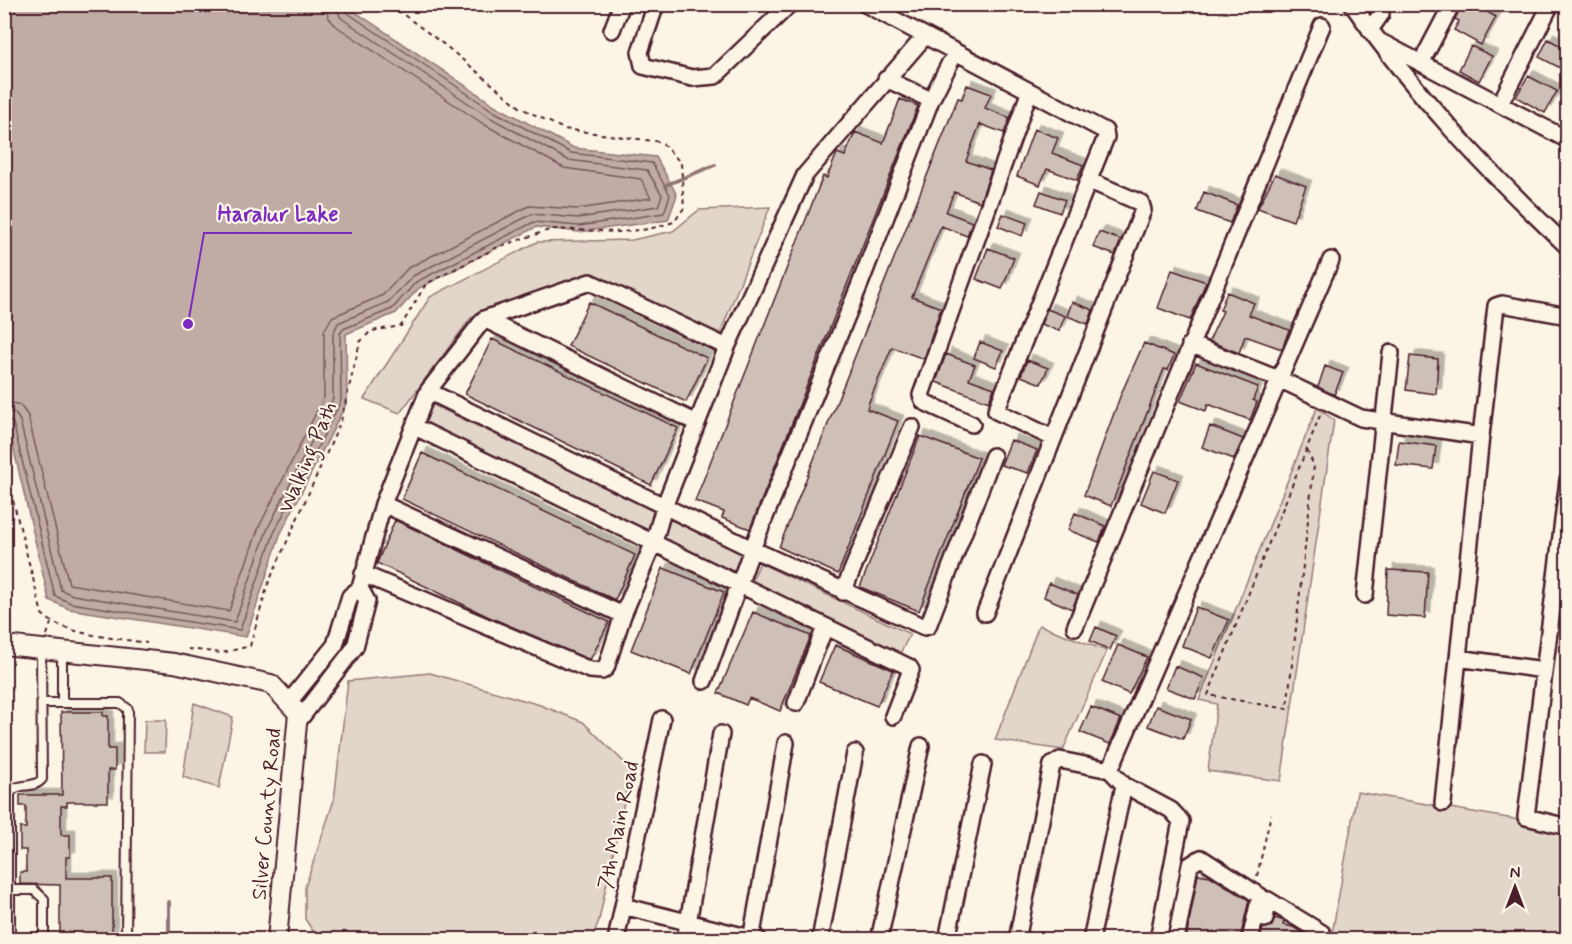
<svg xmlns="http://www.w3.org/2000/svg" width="1572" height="944" viewBox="0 0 1572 944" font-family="Mynerve,sans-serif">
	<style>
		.green { fill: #e2d5ca; stroke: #967a7a; stroke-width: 1.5 }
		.water { fill: #c0aca5; stroke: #917474; stroke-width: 1.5 }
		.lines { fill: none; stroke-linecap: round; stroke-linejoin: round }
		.shore { stroke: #79575c; stroke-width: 1.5 }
		.stream { stroke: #917474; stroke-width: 4 }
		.building { fill: #cfc0b7; stroke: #4a1f2b; stroke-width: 1.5; filter: url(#shadow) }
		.service-casing { stroke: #4a1f2b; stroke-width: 12 }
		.minor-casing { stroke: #4a1f2b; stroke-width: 20 }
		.tertiary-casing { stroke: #4a1f2b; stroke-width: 22 }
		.path { stroke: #4a1f2b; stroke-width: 2; stroke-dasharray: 4.5 4.5; stroke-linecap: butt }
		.service { stroke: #fcf5e5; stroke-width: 8 }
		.minor { stroke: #fcf5e5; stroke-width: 15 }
		.tertiary { stroke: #fcf5e5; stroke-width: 18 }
		.labels { text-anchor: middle; stroke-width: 4.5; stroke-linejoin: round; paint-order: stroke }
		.street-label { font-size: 21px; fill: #4a1f2b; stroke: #fcf5e5 }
		.leader { fill: none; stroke: #7b2cbf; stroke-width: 2 }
		.callout-dot { fill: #7b2cbf; stroke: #fcf5e5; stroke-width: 2 }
		.callout-label { font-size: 22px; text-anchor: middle; font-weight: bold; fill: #7b2cbf; stroke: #fcf5e5; stroke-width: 4.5; stroke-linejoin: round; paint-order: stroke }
	</style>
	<defs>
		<filter id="shadow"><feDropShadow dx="5.5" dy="-5.5" stdDeviation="0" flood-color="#0004"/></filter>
	</defs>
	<rect width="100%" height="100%" fill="#fcf5e5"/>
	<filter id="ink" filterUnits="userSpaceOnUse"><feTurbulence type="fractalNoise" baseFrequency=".0167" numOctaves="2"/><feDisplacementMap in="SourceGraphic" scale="12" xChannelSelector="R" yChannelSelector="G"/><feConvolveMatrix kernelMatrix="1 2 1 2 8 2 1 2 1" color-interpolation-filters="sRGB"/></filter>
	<g filter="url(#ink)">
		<path class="green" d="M770,207L720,334L594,276L471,318L400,413L364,399L430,297L537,242L632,240L673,231L699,210Z
			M429,403L657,511L647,531L420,423Z
			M1317,408L1334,420L1281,781L1208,771L1217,704L1199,700Z
			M669,519L746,555L737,575L659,539Z
			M760,563L910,634L899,656L750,585Z
			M1039,625L1107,651L1063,750L995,740Z
			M430,673L540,705L583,722L631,769L599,920L592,939H318L305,919V887L334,800L348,681Z
			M194,703L233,717L219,788L183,777Z
			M145,720H166L165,752H144Z
			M1357,792L1567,828V939L1331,940Z"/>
		<path class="water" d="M4,5H345L496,106L574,148L656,157L677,195L668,220L579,232L536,227L419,288L396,313L346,334L347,402L280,535L246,637L69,609L49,600L5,412Z"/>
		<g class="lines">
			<path class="shore" d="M4,401L20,405L28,416L69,584L229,611L259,527L324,397V331L332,317L383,295L408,268L529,206L578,209L651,198L641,179L564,168L485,125L336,26L328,17L326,4
				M4,410L15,413L20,421L61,590L73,595L235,622L267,530L333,399V334L338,323L388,302L413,276L532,214L578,218L658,206L662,195L647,170L568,160L489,117L341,18L335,4
				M4,418L13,423L55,596L71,603L240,630L274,533L341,401L340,334L343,329L392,309L416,282L534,222L579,226L664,213L670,195L652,163L571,153L493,111L346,12L343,4"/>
			<path class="stream" d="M666,185L715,165
				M169,902V940"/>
		</g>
		<path class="building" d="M1462,4H1473L1496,17L1481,45L1454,30L1459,21L1455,19Z
			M1548,39L1568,50V62L1564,70L1539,57Z
			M1471,46L1492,56L1479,81L1459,70Z
			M1528,76L1557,91L1545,113L1516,97Z
			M967,85L991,94L985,108L1010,118L1004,133L980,124L966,161L991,170L980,202L954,192L946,212L972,222L967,236L941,226L912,297L941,308L924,359L892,347L869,402L867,409L898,421L838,574L779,547L958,98L962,99Z
			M900,99L918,106L750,529L722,518L724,512L695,501L823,176L827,178L837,153L845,156L855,132L883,143Z
			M1034,129L1058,138L1052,153L1083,165L1077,180L1047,169L1040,185L1017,176Z
			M1275,174L1306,186L1293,221L1258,208Z
			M1041,191L1065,200L1060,213L1036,204Z
			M1204,192L1237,205L1230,223L1197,211Z
			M1003,214L1027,223L1022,236L998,226Z
			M1099,232L1121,240L1115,255L1093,247Z
			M988,248L1014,258L1002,289L976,279Z
			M1172,270L1206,282L1190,320L1158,308Z
			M1227,292L1254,303L1249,315L1289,330L1282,349L1245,336L1239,353L1209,341L1223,311L1220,310Z
			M589,302L707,358L686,402L568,346Z
			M1072,302L1093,310L1088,324L1067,316Z
			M1047,309L1065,316L1059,331L1041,324Z
			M492,339L678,428L651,485L465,394Z
			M980,342L1003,351L996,367L974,358Z
			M1144,343L1174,355L1168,370L1164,369L1111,506L1084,495L1121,394Z
			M946,354L975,365L969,379L994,388L989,402L936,382Z
			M1410,356L1438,359L1436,394L1406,390Z
			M1027,360L1048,368L1041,384L1021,376Z
			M1196,363L1258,387L1253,400L1257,402L1250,420L1208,404L1206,411L1180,401Z
			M1325,366L1343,373L1334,395L1318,387Z
			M1210,426L1243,439L1234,459L1202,447Z
			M920,436L979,458L919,611L860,587Z
			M1011,440L1037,450L1028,473L1001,465Z
			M1399,441L1436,446L1433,469L1396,465Z
			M422,453L635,555L615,600L402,499Z
			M1154,471L1178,480L1165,513L1141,503Z
			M1075,513L1105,526L1099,542L1068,530Z
			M395,520L609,622L590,660L489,617L377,563Z
			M663,568L724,592L691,674L631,650Z
			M1388,570L1428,572L1425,618L1386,615Z
			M1049,583L1078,595L1072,609L1044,597Z
			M1196,607L1229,620L1212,658L1182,646Z
			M753,612L811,636L780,711L749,698L746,705L718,693Z
			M1096,627L1116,636L1110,650L1090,641Z
			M835,645L893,670L877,706L819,682Z
			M1118,645L1147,657L1129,694L1102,682Z
			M1175,666L1204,678L1195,699L1166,688Z
			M1156,706L1191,719L1183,739L1148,726Z
			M1091,707L1121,719L1110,744L1080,732Z
			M61,712H103V716H108V749H115V770H108V802H67V806H61V835H70V857H66V878H112V939H60V885L20,884V872H26V850H20V828H26V806H20V795H62Z
			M1198,874L1210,876L1249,900L1240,939H1186Z
			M1275,918L1284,921L1283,925L1293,927L1306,935L1308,939H1260L1263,928L1272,926Z"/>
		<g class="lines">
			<g class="service-casing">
				<path id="service" d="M62,652V703
					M42,703H120L128,709L126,940
					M11,890H34L44,899V940
					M10,940V794C16,781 34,790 42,779L41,650"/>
			</g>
			<g class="minor-casing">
				<path id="minor" d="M656,4L640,52L643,66L692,78L715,76L790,4
					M865,4L1105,131L1106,137L996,411L1053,438
					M1352,4C1414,94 1488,172 1568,247
					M612,30L622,4
					M1370,30L1381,14V4
					M1379,41L1568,140
					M1421,63L1452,4
					M886,79L931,100
					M1500,104L1551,4
					M484,319L697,423
					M1190,344L1281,380L1361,418L1481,436L1496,306L1502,304L1568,316
					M727,347L805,175L925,36
					M428,391L752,549L924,627L928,626L993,456
					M972,424L924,402L921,395L1029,93
					M415,427L909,667L911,670L893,716
					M1481,436L1458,658L1544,670
					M1568,480L1526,817L1568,827
					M383,504L623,615
					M843,592L912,427
					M1365,595L1391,353
					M985,613L1143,210L1141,203L1090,181
					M1075,627L1322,26
					M704,681L752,549L860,284L931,100L955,53
					M289,702L335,645L350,596L360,588
					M796,703L825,627
					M297,723L355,647L367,601L360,588L383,504L428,391L484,319L590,282L727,347L664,507L654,542L623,615L606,668L602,671L590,670L363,574
					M1110,770L1331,260
					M1443,803L1458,658
					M623,906L759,940
					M1265,919L1268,900L1322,933L1326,940
					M616,940L662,719
					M685,940L721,734
					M751,940L786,743
					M820,940L855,753
					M879,940L921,746
					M947,940L983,764
					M1017,940L1052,765L1060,760L1110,770L1124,785L1171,810L1181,821L1158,940
					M1091,940L1124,785
					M1176,940L1190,865L1201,858L1260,896L1250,940"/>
			</g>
			<g class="tertiary-casing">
				<path id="tertiary" d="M4,645L174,663L271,684L298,713L277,940"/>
			</g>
			<path class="path" d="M1307,450L1314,466L1287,709L1208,695L1321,413
				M4,465L42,614C62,635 118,638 147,643
				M47,635L51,623
				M188,649L222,653L250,646L268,584L341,421L360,342L371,331L401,326L426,284L498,247L552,229L619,232L649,229L674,222L684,208L681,163L661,142L564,129L521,108L446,46L389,4
				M1257,876L1271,814"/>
			<use href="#service" class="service"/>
			<use href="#minor" class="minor"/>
			<use href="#tertiary" class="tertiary"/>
		</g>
	</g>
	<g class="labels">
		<g class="street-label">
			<text transform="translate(307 457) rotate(-67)" y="7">Walking Path</text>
			<text transform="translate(266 814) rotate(-85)" y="7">Silver County Road</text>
			<text transform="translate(618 825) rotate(-78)" y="7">7th Main Road</text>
		</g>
	</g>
	<path class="leader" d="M188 324L204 233H352"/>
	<circle class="callout-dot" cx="188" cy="324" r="6"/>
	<g class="callout-label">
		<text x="278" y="221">Haralur Lake</text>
	</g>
	<rect width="1572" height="944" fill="none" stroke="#fcf5e5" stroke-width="24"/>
	<rect x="12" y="12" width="1548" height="920" fill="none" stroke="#4a1f2b" stroke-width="2" filter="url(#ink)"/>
	<g transform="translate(1515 887)" stroke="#fcf5e5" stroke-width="4.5" paint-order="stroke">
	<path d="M0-4.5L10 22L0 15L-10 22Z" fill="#4a1f2b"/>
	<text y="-9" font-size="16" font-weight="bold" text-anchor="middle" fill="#4a1f2b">N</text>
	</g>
</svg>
